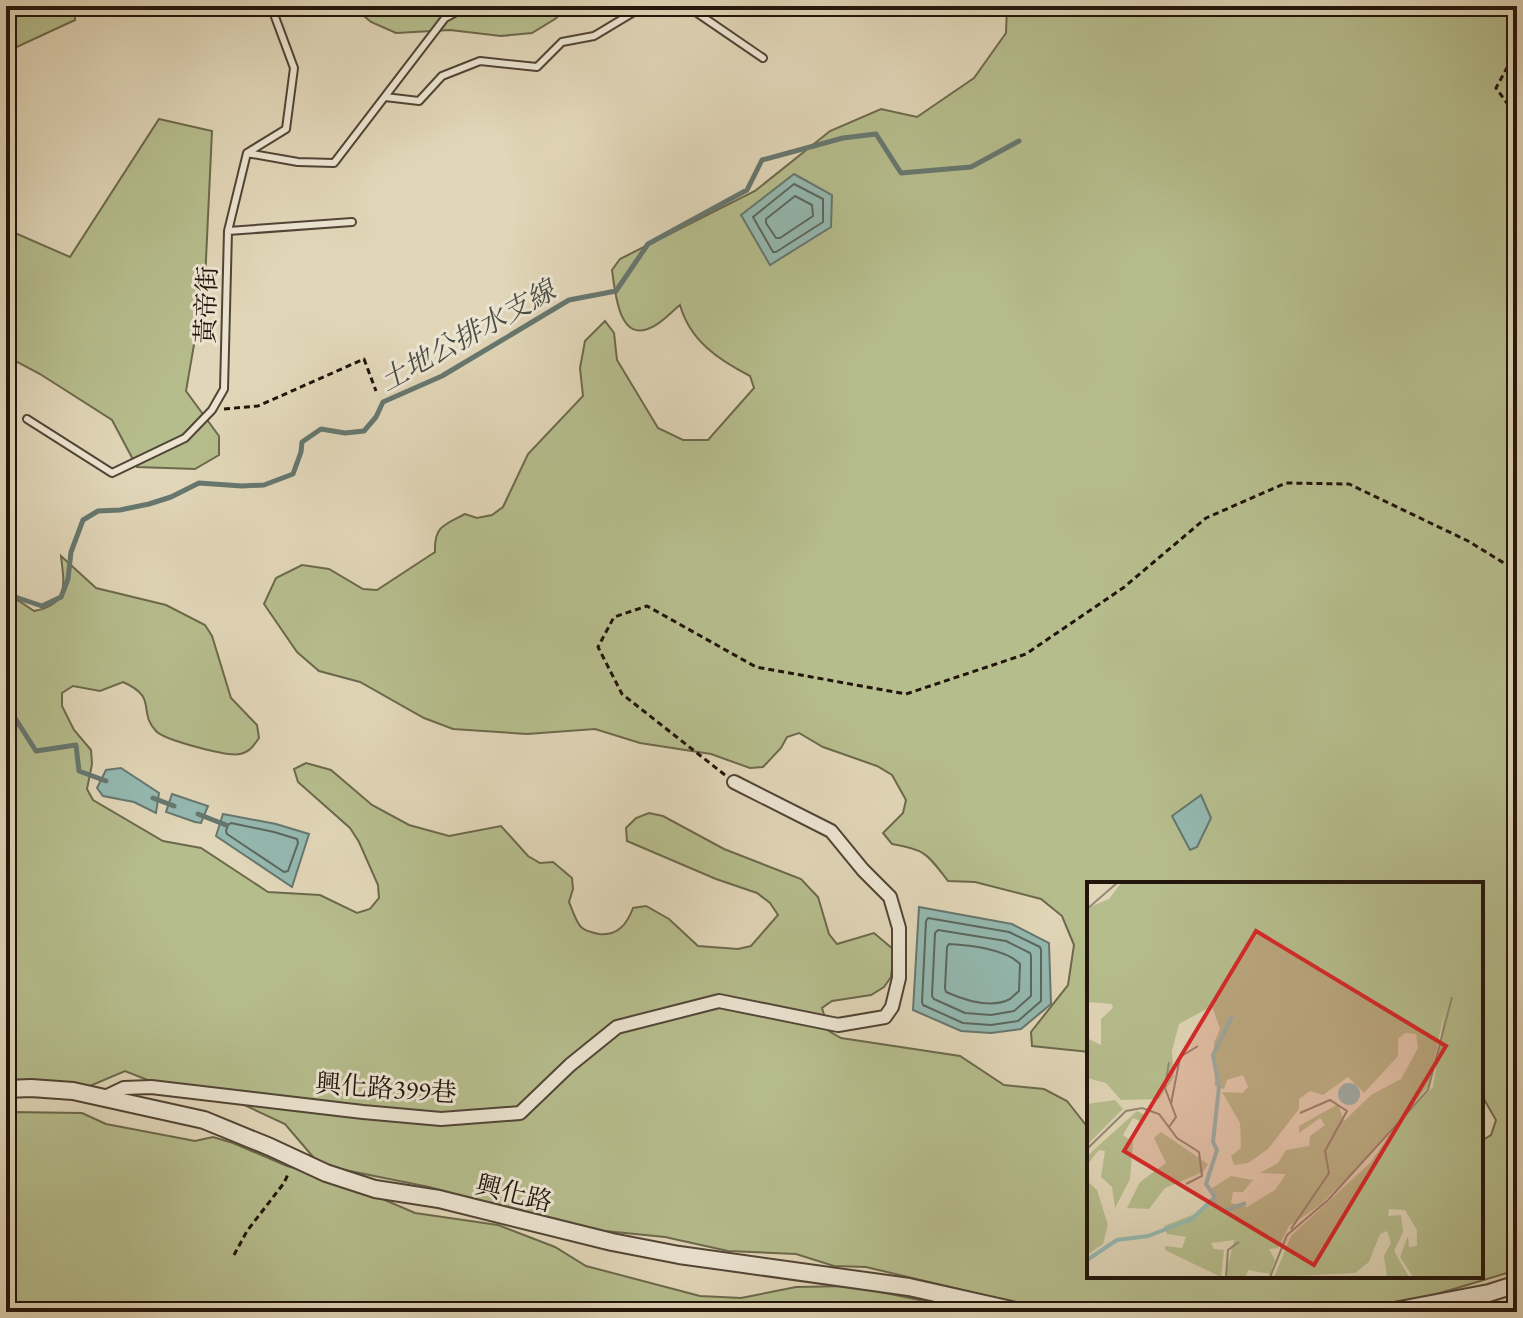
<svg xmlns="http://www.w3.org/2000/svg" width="1523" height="1318" viewBox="0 0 1523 1318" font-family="'EB Garamond','Noto Serif TC',serif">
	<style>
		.green { fill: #b6bd8d; stroke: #6c694c; stroke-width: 2 }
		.water { fill: #94b9b1; stroke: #66776f; stroke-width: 2 }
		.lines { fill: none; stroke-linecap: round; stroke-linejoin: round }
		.shore { stroke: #5b675e; stroke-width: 2 }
		.stream { stroke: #66776f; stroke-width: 5 }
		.service-casing { stroke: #524536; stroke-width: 10 }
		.minor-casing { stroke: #524536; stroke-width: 16 }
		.tertiary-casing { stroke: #524536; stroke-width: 20 }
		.path { stroke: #22150b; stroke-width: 3; stroke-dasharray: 6 4; stroke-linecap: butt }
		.service { stroke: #ece4d1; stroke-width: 6 }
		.minor { stroke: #ece4d1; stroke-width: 12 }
		.tertiary { stroke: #ece4d1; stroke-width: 16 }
		.labels { text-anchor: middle; stroke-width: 6; stroke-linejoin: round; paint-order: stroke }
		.street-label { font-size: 26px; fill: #22150b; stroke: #ece4d1 }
		.water-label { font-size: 28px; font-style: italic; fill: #4a4e45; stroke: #ece4d1 }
		.inset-river { fill: none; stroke: #94b9b1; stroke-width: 4 }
		.inset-road { fill: none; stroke: #958973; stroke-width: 2 }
		.view { fill: #d62828; fill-opacity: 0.15; stroke: #d62828; stroke-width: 4 }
		.inset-edge { fill: none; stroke: #22150b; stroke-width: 4 }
	</style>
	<rect width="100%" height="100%" fill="#e1d6b8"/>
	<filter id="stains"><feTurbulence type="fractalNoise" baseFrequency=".0025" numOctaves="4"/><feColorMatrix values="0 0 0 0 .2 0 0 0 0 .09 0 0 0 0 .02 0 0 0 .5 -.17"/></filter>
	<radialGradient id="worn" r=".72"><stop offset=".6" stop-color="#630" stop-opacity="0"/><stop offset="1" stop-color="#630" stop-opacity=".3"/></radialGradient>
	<path class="green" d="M6,6H75V20L6,52Z
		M352,6H571L555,19L532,33L501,36L450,30L396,33L371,22Z
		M1007,6H1517V1270L1407,1303L1367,1312H1055L866,1267L834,1266L796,1254L728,1251L665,1237L585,1229L429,1187L320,1165L285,1124L240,1103L163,1086L125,1071L90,1086L6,1080V597L19,601L34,611C70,604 64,584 61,556L96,588L166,605L205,625L212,636L231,698L257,725L259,738C254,745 250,752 240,754C228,757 164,740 156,731C137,711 159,698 123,682L100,691L73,686L62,693V706L74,730L91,750L92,764L87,789L93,800L163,841L201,848L268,892L320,895L357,913L370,909L379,898L378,885L359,842L350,828L298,782L294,769L306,763L331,770L372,805L409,825L449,836L501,826L528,856L540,863L553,862L572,878L573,889L569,902C572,909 576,922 581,927C585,931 594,933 599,934C618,936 627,924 633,908L646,906L669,919L698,946L738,949L751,946L778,915L770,903L757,893L716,879L627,841L626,828L636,818L649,813L663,816L724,849L801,879L818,897L829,934L837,944L874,933L894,950L891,977L884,987L871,995L832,1001L822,1008L829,1031L841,1038L960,1056L1004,1085L1044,1089L1067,1101L1089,1129V1276H1481V1141L1491,1135L1496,1120L1481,1094V884H1089V1052L1032,1046L1031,1032L1068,985L1074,945L1062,916L1041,899L975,882L948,881C927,854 927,850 892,844L883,833L903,813L906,800L892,775L877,766L823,747L799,733L787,737L781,748L763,767L750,768L711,754L640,743L595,729L527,734L453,729L424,718L360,682L319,671L297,652L264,604L276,578L302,565L329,569L363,589L377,590L435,552C434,526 444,525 465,514L477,518L492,515L503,507L528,454L583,396L580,368L585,341L605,321L614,333L617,360L658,428L683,440H708L754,388L750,376C719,360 690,341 680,305C671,312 661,324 650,328C618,343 615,289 612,270L620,259L755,191L830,131L881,109L917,117L974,78L1006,33Z
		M159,119L212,131L205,281L186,391L219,436V455L195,469L137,467L112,420L40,374L6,356V229L70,257Z
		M9,1112L82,1113L106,1124L195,1141L213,1137L233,1143L287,1166L343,1182L415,1213L498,1225L555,1247L586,1266L700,1296L741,1298L796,1287L851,1286L978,1312H6V1114Z"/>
	<path class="water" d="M794,174L832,195L831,227L770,265L741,215Z
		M121,768L159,793L156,813L134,802L103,796L97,788L106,770Z
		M172,794L208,806L201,823L195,822L166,812Z
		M1201,795L1211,818L1197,847L1190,850L1172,816Z
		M223,814L276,824L309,834L292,887L216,836Z
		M919,907L1012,924L1049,943L1051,1004L1021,1029L991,1033L961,1031L913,1010Z"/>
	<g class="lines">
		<path class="shore" d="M794,184L823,199V222L776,252H773L753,217Z
			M795,196L812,205L813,216L780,238H776L766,223V219Z
			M231,823L274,832L297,839L298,843L288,871L284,872L227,834L226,831L228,825Z
			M928,918L1009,932L1040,947L1041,950V1001L1018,1021L991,1025L963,1023L923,1005L922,1002L926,921Z
			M938,930L1006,941L1030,953L1031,956V996L1014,1011L991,1015L965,1013L934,999L932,996L935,933Z
			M949,944C969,945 1006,949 1020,964L1019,991C1019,991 1010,999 1010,999C991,1009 964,1000 946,992L945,988L947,947Z"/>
		<path class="stream" d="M6,594L42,606L61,597L68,579L71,552L83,520L98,511L120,510L149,504L171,497L199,483L242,486L264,485L293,474L301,452L302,442L321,429L345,433L364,431L376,417L383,402L442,376L569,300L616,291L648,244L747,190L762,160L843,138L876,134L901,173L971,167L1019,141
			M6,610L11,596
			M6,704L36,751L76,745L79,771L106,781
			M153,798L174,806
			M198,814L226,825"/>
		<g class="service-casing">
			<path id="service" d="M687,6L763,58
				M385,97L419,101L442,76L480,61L537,67L562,42L594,36L644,6
				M247,153L298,162L334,163L445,18L467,6
				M228,231L352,222
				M27,419L112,473L185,438L212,410L224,389L228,231L247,153L286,129L294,68L271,6"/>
		</g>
		<g class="minor-casing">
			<path id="minor" d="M103,1098L124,1088L151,1087L363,1112L441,1119L520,1113L570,1065L617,1027L719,1001L838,1025L885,1017L892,1007L899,978V928L890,897L863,870L831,831L734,782"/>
		</g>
		<g class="tertiary-casing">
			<path id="tertiary" d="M6,1089L31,1088L73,1091L204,1120L270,1147L326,1173L375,1189L439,1199L612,1242L679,1255L909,1287L1020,1312
				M1389,1312L1489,1293L1517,1284"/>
		</g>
		<path class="path" d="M1517,49L1496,88L1517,117
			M224,409L258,406L364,359L376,391
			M725,775L622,694L598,647L614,617L647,606L756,667L906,694L1026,654L1123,588L1206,518L1286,483L1349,484L1468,541L1517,571
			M234,1255L247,1231L284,1183L289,1172"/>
		<use href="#service" class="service"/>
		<use href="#minor" class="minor"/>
		<use href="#tertiary" class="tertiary"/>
	</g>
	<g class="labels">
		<g class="street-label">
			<text transform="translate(206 305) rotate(-88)" y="9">黃帝街</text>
			<text transform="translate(386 1088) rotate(4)" y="9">興化路399巷</text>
			<text transform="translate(514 1193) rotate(14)" y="9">興化路</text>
		</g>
		<g class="water-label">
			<text transform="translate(467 335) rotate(-29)" y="10">土地公排水支線</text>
		</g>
	</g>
	<g transform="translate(1087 882)">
		<rect width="396" height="396" fill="#e1d6b8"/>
		<path d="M34,1H396V395H326L313,375L321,354L322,365L330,364V348L318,328L302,327L301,334L314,333L316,350L307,369L322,395H300L297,374L304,361L300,349L293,352L282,380L268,391L187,395L204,354L284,280L309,243L346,205L358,126L342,204L265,291L232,324L202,344L191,366L182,367L188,378L183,392L161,388L159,395H138L147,358L124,361L127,367L137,368L134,395L78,368V364L95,366L99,355L80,352L77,344L113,330L128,317L122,308L144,294L166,298L156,310H146L144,321L160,325L188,308L199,292L173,291L191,281L199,268L222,264L223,254L238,243L233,236L212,251V244L251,222L257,239L284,213L314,197L331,166L329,152L318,151L311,157V174L277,211L261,195L236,213L223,209L212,217V227L181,267L161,281L147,283L144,274L154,266L153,241L135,210L155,211L161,205L156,193L140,198L137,207L128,204L127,161L133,147L125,124L92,142L85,169L87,195L72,217L34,218L19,201L0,196V156L14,163V137L26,126L25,122L0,120V26L22,17ZM28,218L36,227L0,263V222ZM50,229L58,233L56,240L46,236L36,253L46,260L43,297L28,326L25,305L14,295L18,269L12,268L0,283V274ZM74,250L121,282L116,290L78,306L62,327L40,326L53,300L79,281L67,256ZM0,299L10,308L21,343L16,362L0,373Z" fill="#b6bd8d"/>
		<path d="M251 212a11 11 0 1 1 22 0a11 11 0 1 1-22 0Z" fill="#94b9b1"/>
		<path class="inset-river" d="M124,319L137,329L159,321M0,378L30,358L61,354L105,337L128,315L119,302L130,268L126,260L132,205L126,173L145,134"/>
		<path class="inset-road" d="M0,27L30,1M84,222L93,175L111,164M82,245L89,235L78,206L82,180M0,267L39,229L55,226L72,232L90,256L112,270L115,294L99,302M204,347L242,291L238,269L260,229L243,218L213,231M139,395L141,368L152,360M183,395L200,353L241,318L341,208L365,115"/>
		<path class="view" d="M169,49L359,164L227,383L37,269Z"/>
		<rect width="396" height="396" class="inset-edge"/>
	</g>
	<rect width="1523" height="1318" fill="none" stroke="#e1d6b8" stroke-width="32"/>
	<rect x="8" y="8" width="1507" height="1302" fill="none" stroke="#22150b" stroke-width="4"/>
	<rect x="16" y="16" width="1491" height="1286" fill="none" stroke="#22150b" stroke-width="2"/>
	<rect width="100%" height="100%" filter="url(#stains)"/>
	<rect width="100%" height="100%" fill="url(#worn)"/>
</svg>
